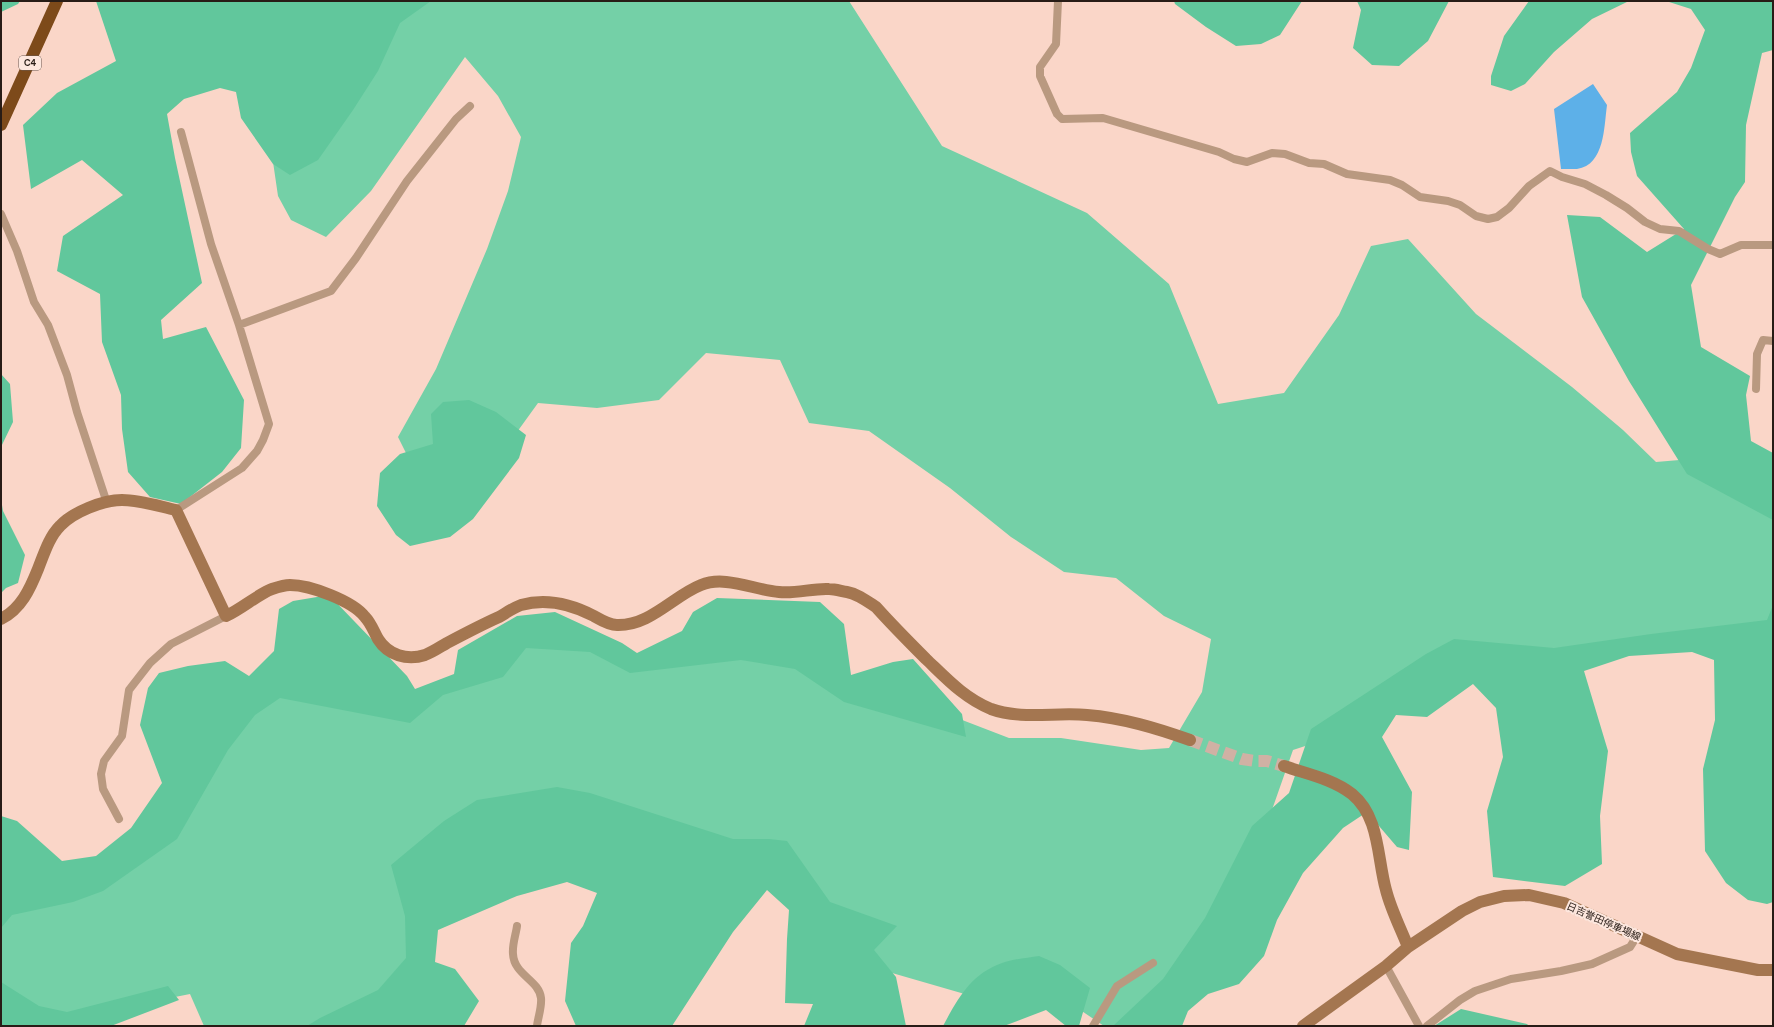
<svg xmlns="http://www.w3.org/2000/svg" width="1774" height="1027" viewBox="0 0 1774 1027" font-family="Figtree,'Noto Sans JP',sans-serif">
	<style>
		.green { fill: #74d0a7 }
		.forest { fill: #61c79c }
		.water { fill: #5db0e8 }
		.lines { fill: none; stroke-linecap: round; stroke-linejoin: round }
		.secondary-tunnel { stroke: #d0b1a4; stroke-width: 12; stroke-dasharray: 12 6; stroke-linecap: butt }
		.street { stroke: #b99980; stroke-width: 8 }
		.secondary { stroke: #a47650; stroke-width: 12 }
		.highway { stroke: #7d4a1a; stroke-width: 12 }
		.labels { text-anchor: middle; stroke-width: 4; stroke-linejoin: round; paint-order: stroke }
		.shield { fill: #fde7de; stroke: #685952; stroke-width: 1 }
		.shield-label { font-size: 9px; font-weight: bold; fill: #281c16 }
		.street-label { font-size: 10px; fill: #281c16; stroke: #fde7de }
	</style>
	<rect width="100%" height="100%" fill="#fad6c8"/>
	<path class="green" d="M196,1H849L942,146L1087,213L1169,284L1218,404L1284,393L1339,315L1371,246L1408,239L1476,314L1572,387L1623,430L1656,462L1703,458L1773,490V631L1497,666L1348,732L1293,750L1267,824L1138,1026H1104L1055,993L975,997L861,964L784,879L450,851L414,992L364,1026H204L190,994L105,1011L1,1018V882L127,855L280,672L411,704L549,628L627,660L682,648L814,663L1009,738H1061L1141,750L1169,748L1202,692L1211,639L1164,616L1116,578L1064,572L1011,537L950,488L869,431L809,423L780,360L706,353L659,400L597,408L538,403L504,450L422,485L398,437L436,369L487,249L508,191L521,137L498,96L465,57L371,191L326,237L291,220L278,196L266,114Z"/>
	<path class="forest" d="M1,1H20L18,4L1,12Z
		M96,1H431L400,23L378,71L353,110L318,160L290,175L273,164L241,118L236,92L220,88L184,99L167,114L175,158L202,283L161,320L163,339L206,327L244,400L241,448L222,472L181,504L150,497L128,472L122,429L121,395L102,342L100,294L57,271L63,236L123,195L82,160L31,189L23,125L57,93L116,61Z
		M1174,1H1302L1280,35L1261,44L1236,46L1206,27L1175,4Z
		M1357,1H1449L1428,41L1399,66L1372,65L1353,48L1361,10Z
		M1529,1H1629L1592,19L1554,52L1525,84L1511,91L1491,85V76L1504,36Z
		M1666,1H1773V50L1762,53L1746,125L1745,182L1735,197L1691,285L1701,347L1750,376L1746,395L1751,441L1773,453V520L1687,474L1629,381L1582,297L1567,215L1600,217L1647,252L1684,229L1637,176L1631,152L1630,133L1677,92L1691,68L1705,30L1691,9Z
		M1,374L10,384L13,422L1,447Z
		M469,400L496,412L526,435L519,458L473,519L450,537L410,546L396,535L377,506L380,473L400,454L433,444L431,414L443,402Z
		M1,499L3,511L25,555L18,583L6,588L1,593Z
		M329,595L407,676L415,689L454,674L458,650L517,616L555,612L622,643L637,653L682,631L693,612L717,598L820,602L844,624L851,675L893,662L913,659L962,714L966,737L844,702L795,669L741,660L630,673L590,652L526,648L503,677L443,695L410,723L280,698L255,715L228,750L177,839L103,891L73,902L12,915L1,928V816L17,821L62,861L96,856L131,828L162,783L140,725L148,688L159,673L188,666L225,661L249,676L274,651L279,609L293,601Z
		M1773,605V902L1767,904L1748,900L1726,883L1705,851L1703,769L1715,720L1714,660L1692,652L1629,656L1584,671L1608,751L1600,816L1602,864L1565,886L1493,877L1487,811L1503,757L1496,708L1473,684L1427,717L1396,715L1382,737L1412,792L1409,850L1397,847L1367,812L1343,828L1303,873L1277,920L1264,956L1239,984L1208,994L1188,1011L1182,1026H1113L1163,979L1205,918L1252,826L1289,793L1311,729L1426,654L1454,639L1554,648L1651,634L1767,620Z
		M557,787L590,793L733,839H769L787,841L830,902L897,926L874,950L896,977L906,1026H804L813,1004L785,1003L787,939L789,910L767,890L733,932L672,1026H576L565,1001L571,943L583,926L597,893L567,882L517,896L438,930L435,962L455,969L479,1001L464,1026H307L320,1018L378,990L406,958L405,916L391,865L444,821L477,800Z
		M1039,956L1060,965L1090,988L1079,1026H1066L1046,1010L1004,1026H943C958,998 971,974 1002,963C1013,959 1027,958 1039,956Z
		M1,982L39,1006L67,1012L168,986L179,1000L111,1026H1Z
		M1461,1009L1527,1024L1529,1026H1434Z"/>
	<path class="water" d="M1593,84L1607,105C1604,126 1605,165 1577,169C1572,169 1566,169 1561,169L1554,109Z"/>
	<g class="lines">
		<path class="secondary-tunnel" d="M1190,740L1242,759L1255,761H1267L1284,766"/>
		<path class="street" d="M1058,1L1056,44L1040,67V76L1057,114L1062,119L1103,118L1219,152L1234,159L1247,162L1272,153L1285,154L1309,163L1324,164L1347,174L1390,180L1402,185L1420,197L1448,201L1460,205L1476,216L1488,219L1497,217L1509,208L1529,186L1550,171L1562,177L1585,184L1606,195L1627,208L1645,222L1660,229L1679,231L1708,249L1720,254L1741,245H1773
			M1,214L17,251L34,302L48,325L67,375L77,412L107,503
			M239,325L331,291L356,258L407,181L456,119L470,106
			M1756,389L1757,354L1763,340L1773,341
			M176,510L242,468L257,451L263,440L269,424L239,325L211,244L181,132
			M119,819L103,789L101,774L104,761L122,736L129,690L150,663L171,644L226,616
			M517,926C516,934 512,945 513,954C514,975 539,980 541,998C542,1007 538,1017 537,1026
			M1386,966L1419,1026
			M1093,1026L1117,986L1153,963
			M1427,1026L1460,1000L1475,991L1511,979L1561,971L1592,964L1630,947L1637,936"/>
		<path class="secondary" d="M1,619C21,609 30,589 38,569C44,554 49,537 60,526C73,512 103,500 122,500C140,500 158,506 176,510L226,616C240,610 260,593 272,589C278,587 285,585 290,585C310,585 353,601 365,617C371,623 374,632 378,639C388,655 407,661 425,655C433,652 440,647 447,643C464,634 481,625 499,617C506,613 513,608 521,605C546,598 571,604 594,616C601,620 609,625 617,625C650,626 673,596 701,585C725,575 754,590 779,592C796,594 813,588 829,589C835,589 841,591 847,592C858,594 867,601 876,607C892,625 909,642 926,659C946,678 964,698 991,709C1021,720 1056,712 1087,715C1123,718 1156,728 1190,740
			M1284,766C1307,774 1333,779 1352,794C1380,817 1377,858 1386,890C1391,910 1401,929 1408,947
			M1303,1026L1386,966L1408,947L1462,911L1480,902L1504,896L1529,895L1564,903L1677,954L1758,970H1773"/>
		<path class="highway" d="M1,125L57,1"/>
	</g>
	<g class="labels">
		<rect class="shield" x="19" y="56" width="22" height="14" rx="3"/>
		<g class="shield-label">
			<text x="30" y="66">C4</text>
		</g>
		<g class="street-label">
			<text transform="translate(1604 921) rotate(24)" y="4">日吉誉田停車場線</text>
		</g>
	</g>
	<rect width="1774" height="1027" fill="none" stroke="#281c16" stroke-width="4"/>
</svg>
